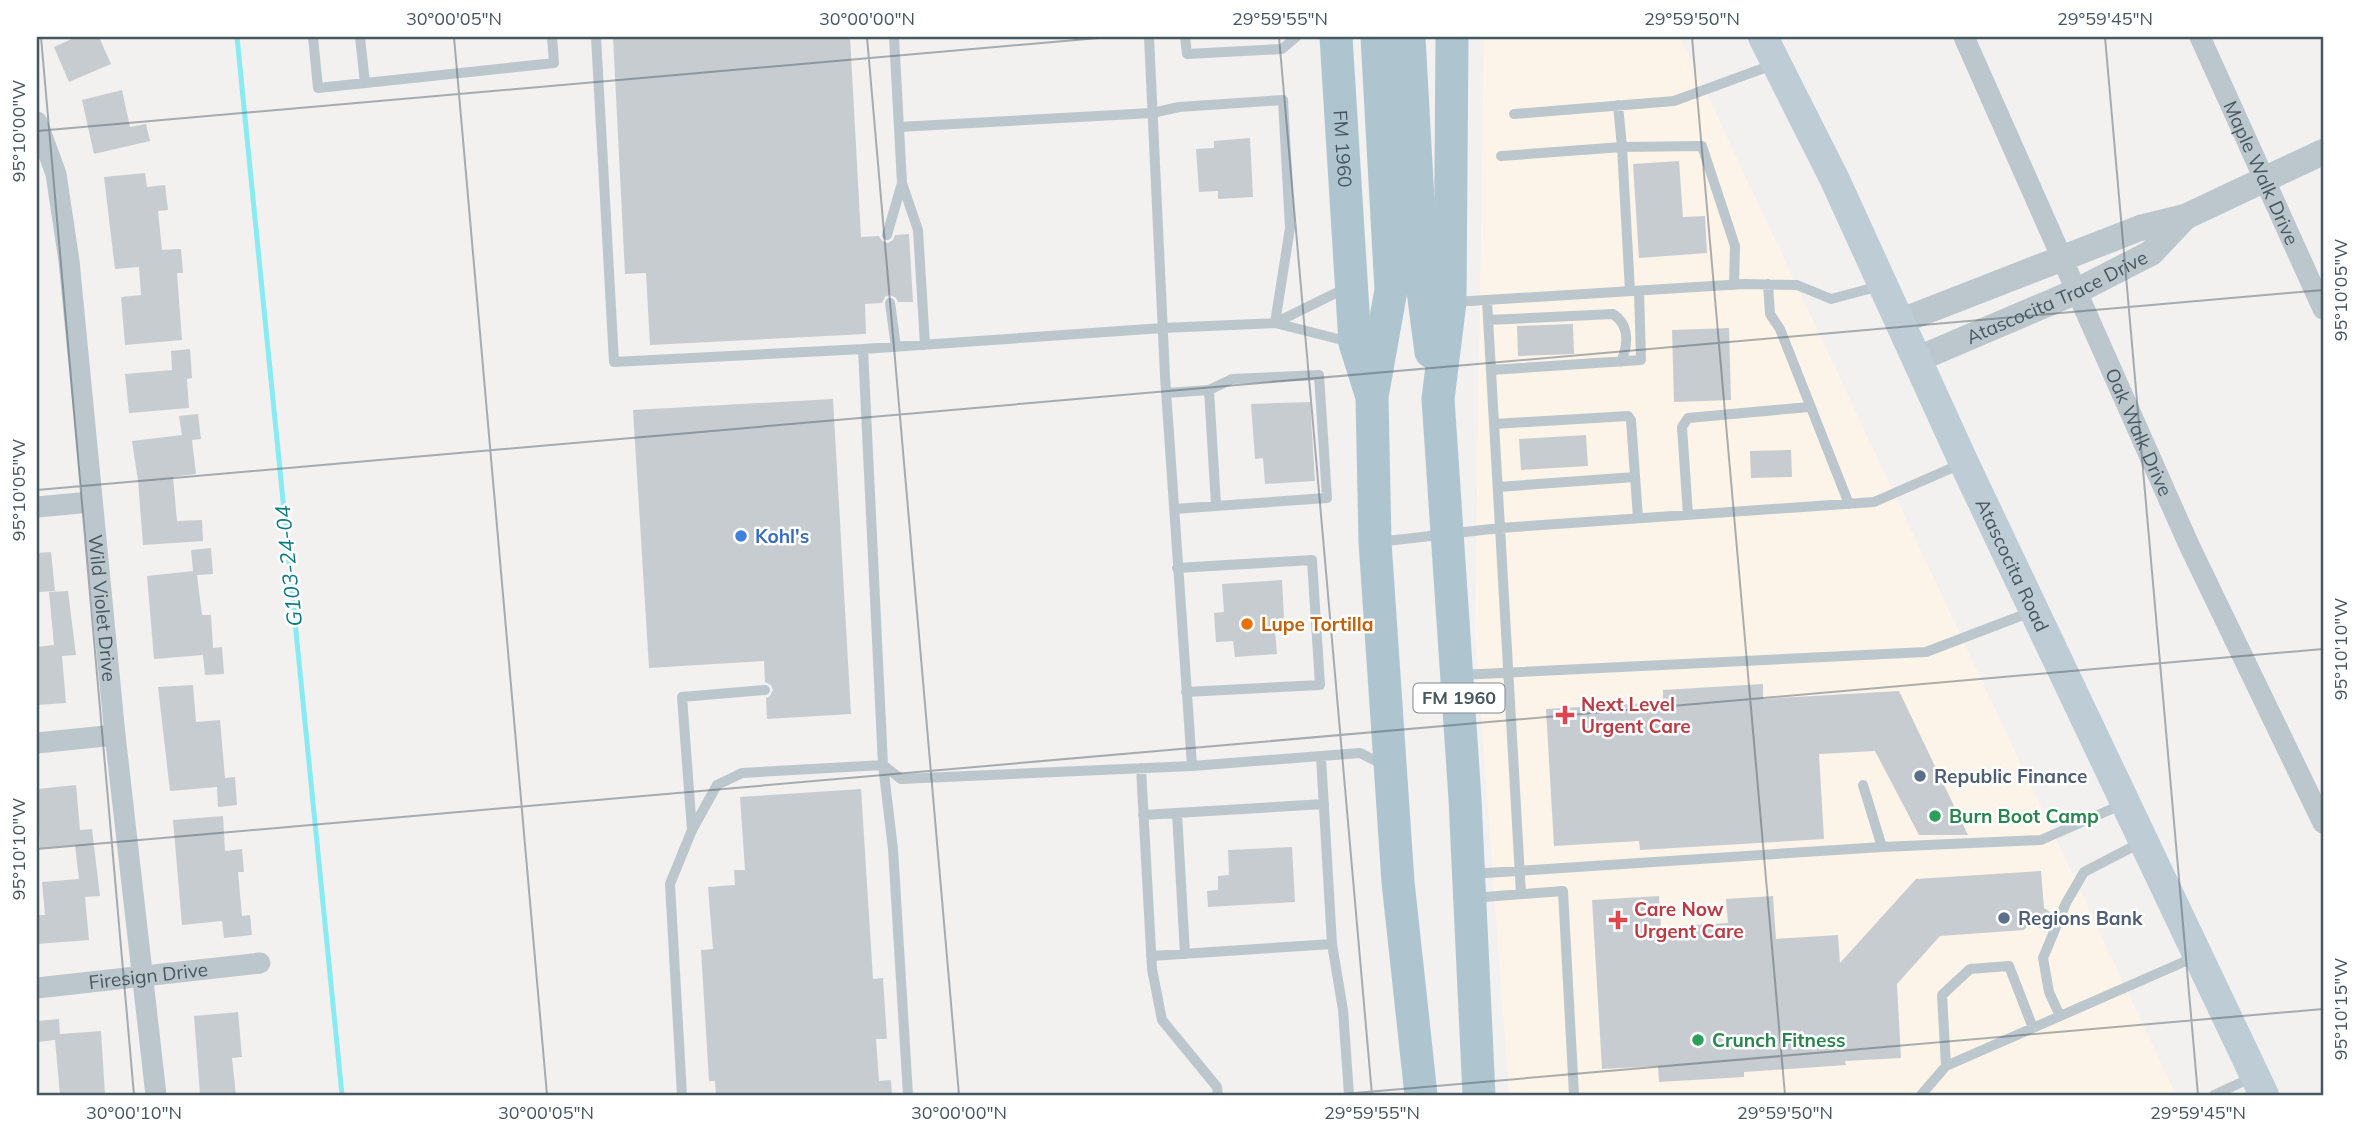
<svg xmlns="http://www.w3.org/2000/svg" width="2360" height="1132" viewBox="0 0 2360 1132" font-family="Mulish,sans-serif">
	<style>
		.commercial { fill: #fdf4e9 }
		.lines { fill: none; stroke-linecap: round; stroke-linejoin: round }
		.stream { stroke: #88ebf1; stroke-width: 5 }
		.building { fill: #c7ccd0 }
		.service { stroke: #bbc7cd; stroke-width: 10 }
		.minor { stroke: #bbc7cd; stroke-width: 21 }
		.tertiary { stroke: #bbc7cd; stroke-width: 26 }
		.secondary { stroke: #bdccd5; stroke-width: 30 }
		.primary { stroke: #aec5d0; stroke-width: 33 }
		.ticks { fill: none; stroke: #47575f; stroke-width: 2; stroke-opacity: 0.45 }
		.shop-dot { fill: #3f7fe0; stroke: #fff; stroke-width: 2.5 }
		.food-dot { fill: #e8710a; stroke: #fff; stroke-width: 2.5 }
		.health-dot { fill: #e0444e; stroke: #fff; stroke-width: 2.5 }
		.service-dot { fill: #5c6f8a; stroke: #fff; stroke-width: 2.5 }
		.leisure-dot { fill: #2e9e5b; stroke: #fff; stroke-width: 2.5 }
		.labels { text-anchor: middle; stroke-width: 5; stroke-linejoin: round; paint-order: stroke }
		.shield { fill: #fff; stroke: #7e898f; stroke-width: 2 }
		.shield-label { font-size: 18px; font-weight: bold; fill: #47575f }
		.street-label { font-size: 19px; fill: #47575f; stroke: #fff }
		.shop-label { font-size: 19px; font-weight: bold; fill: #366cbe; stroke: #fff; text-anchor: start }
		.food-label { font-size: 19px; font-weight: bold; fill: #c56008; stroke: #fff; text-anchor: start }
		.health-label { font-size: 19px; font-weight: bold; fill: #be3a42; stroke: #fff; text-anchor: start }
		.service-label { font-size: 19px; font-weight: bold; fill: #4e5e75; stroke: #fff; text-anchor: start }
		.leisure-label { font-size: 19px; font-weight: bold; fill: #27864d; stroke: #fff; text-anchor: start }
		.water-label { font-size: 21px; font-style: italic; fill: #097c82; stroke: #fff }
		.neatline { fill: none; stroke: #47575f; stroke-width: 2.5 }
		.ticks-label { font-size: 18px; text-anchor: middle; fill: #47575f }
	</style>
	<rect width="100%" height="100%" fill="#f3f0f0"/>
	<path class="commercial" d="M1484,37H1680L2176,1095H1509L1475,631Z"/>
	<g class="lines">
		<path class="stream" d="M237,37L342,1095"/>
	</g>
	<path class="building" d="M76,37H99L111,64L69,82L54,47Z
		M613,37H850L861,237L879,236L882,241L888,243L893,240L895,235L909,234L913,302H898L896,298L890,295L885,297L882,303L865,304L866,334L650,345L646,273L625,274Z
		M122,90L130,127L146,124L150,141L94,154L82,100Z
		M1250,138L1253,197L1218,199V191L1199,192L1196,149L1214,148V141Z
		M1679,161L1683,217L1705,216L1707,253L1639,258L1633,164Z
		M145,173L147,187L165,185L168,210L158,211L162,250L181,249L183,273H177L182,340L125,345L121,297L141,295L139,267L115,269L104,177Z
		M1573,324L1574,354L1518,356L1517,326Z
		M1729,328L1731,400L1674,402L1672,330Z
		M190,349L192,378L187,379L189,408L129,413L125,374L172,370L171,351Z
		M833,399L851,714L767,719L766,698L770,696L773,690L771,685L765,682L764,661L649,668L633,410Z
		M1310,402L1315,481L1265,484L1263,458L1255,459L1251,404Z
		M198,414L201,439L192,440L196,474L173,477L177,521L202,520L203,541L143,545L138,481L132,441L182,435L179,416Z
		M1586,435L1588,466L1521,470L1519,439Z
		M1791,450L1792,477L1751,478L1750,451Z
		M211,548L213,574L197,575L202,615H211L213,648L222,647L224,674L205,675L203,655L154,659L147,576L193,571L191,550Z
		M51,552L55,591L37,592V553Z
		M1282,580L1284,618L1275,631L1277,654L1235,657L1233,641L1216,642L1214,613L1224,612L1222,584Z
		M68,591L76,655L62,656L66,703L37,705V647L54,645L49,592Z
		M1763,684V699L1899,691L1968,835H1919L1875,751L1819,754L1824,839L1640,850L1639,841L1554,846L1546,709L1663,702V690Z
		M193,685L196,722L220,720L225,778L235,777L237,805L218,807L217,787L170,791L158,687Z
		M76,785L80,830L92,829L100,896L85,897L89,940L37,944V915H45L42,882L79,879L75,845L40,848L37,789Z
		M861,789L873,979L883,978L887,1039H876L879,1081L891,1080L892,1095H716L715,1081H709L701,950L713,949L708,887L735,885L734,870H745L740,797Z
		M223,816L225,851L242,849L244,872H238L242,916L250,915L252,935L224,938L222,921L182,925L173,820Z
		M1292,847L1295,902L1208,907L1207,891L1218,890V876L1229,875L1228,850Z
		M2041,871L2044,908L2053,914L2045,932L2031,922L2024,930L1940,936L1897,984L1901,1058L1845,1061L1846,1065L1744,1072V1077L1659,1082L1658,1066L1602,1069L1592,900L1659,896L1661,927L1728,923L1726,899L1773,896L1776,939L1838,935L1840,963L1916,879Z
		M238,1012L242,1057L232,1058L236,1095H200L194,1016Z
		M59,1019L60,1034L101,1031L105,1095H60L55,1040L37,1042V1021Z"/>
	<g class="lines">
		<path class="service" d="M313,37L318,88L554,63L552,37
			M360,37L365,83
			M596,37L614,362L863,349
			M894,37L902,183L918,230L925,345
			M1149,37L1165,376L1192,766
			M1185,37L1187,54L1282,49L1296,37
			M1618,105L1622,147L1702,146L1735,246L1734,285
			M1514,114L1674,101L1775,64
			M899,127L1152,113L1179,107L1283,100L1290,228L1275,323L1163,328L863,349L883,765L893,849L908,1095
			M1501,156L1622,147L1630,291
			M887,235L902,183
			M1768,284L1770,314L1780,329L1849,504
			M1346,288L1275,323L1350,342
			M1487,301L1521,894
			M1454,302L1744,284L1797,285L1831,299L1880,286
			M890,303L896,347
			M1488,320L1613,314C1630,325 1628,345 1621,362
			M1491,370L1641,360L1639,291
			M1209,390L1216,505
			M1166,393L1209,390L1232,379L1319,375L1327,498L1174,509
			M1494,424L1628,416L1631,420L1638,518
			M1498,487L1635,477
			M1688,515L1682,427L1688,418L1809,407
			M1378,542L1500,528L1874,502L1961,464
			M1177,568L1312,560L1320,685L1186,692
			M1460,675L1926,652L2031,612
			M1321,757L1332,944L1343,1010L1349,1095
			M1141,768L1152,969L1162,1020L1217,1087L1218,1095
			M1177,813L1185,954
			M1143,815L1324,804
			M692,830L682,697L765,690
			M1882,847L2041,840L2123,804
			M1471,874L1882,847L1863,785
			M1472,898L1563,891L1574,1095
			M1151,956L1332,944
			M2060,1016L2049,992L2043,958L2066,903L2084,872L2140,843
			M1946,1066L1942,995L1970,969L2009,966L2033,1028
			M682,1095L670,884L692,830L717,785L742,773L883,765L901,779L1192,766L1360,753L1386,766
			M1921,1095L1946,1066L2195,957
			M2214,1095L2253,1077"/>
		<g class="minor">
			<path id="s1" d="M1964,37L2189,545L2323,823"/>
			<path id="s2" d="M2200,37L2323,309"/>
			<path id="s3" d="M37,122L56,174L69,261L115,735L156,1095"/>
			<path d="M37,507L91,502"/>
			<path d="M37,743L115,735"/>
			<path id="s4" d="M37,988L260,963"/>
		</g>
		<g class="tertiary">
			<path d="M1901,321L2140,228L2185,217L2323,152"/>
			<path id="s5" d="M1918,359L2075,292L2151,253L2185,217"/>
		</g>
		<path class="secondary" id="s6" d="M1763,37L1835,180L1964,463L2264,1095"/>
		<g class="primary">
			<path id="s7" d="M1336,37L1355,343L1372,397L1375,542L1398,882L1421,1095"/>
			<path d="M1409,37L1423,291L1431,352"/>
			<path d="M1452,37L1450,302L1438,399L1465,799L1479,1095"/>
			<path d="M1373,391L1391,290L1377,37"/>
		</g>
	</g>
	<path class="ticks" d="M41,37L134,1095M454,37L547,1095M867,37L959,1095M1279,37L1372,1095M1692,37L1785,1095M2105,37L2198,1095M37,131L1110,37M37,490L2323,290M37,849L2323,649M1332,1095L2323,1009"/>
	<circle class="shop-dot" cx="741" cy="536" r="7"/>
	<circle class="food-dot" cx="1247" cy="624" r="7"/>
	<g class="health-dot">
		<path d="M1561.5 704.5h7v7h7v7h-7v7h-7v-7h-7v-7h7z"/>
		<path d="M1614.5 909.5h7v7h7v7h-7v7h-7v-7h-7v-7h7z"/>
	</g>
	<g class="service-dot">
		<circle cx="1920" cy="776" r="7"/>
		<circle cx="2004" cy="918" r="7"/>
	</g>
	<g class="leisure-dot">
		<circle cx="1935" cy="816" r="7"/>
		<circle cx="1698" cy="1040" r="7"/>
	</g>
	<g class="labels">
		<rect class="shield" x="1413.5" y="683.5" width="91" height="29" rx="5"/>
		<g class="shield-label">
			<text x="1459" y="704">FM 1960</text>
		</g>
		<g class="street-label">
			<text dy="7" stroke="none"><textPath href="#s7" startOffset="112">FM 1960</textPath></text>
			<text dy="7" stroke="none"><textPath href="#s2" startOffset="149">Maple Walk Drive</textPath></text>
			<text dy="7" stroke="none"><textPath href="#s5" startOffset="152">Atascocita Trace Drive</textPath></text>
			<text dy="7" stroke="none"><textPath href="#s1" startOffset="432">Oak Walk Drive</textPath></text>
			<text dy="7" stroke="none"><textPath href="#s6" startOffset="584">Atascocita Road</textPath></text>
			<text dy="7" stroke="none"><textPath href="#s3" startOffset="492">Wild Violet Drive</textPath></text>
			<text dy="7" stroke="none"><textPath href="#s4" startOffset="112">Firesign Drive</textPath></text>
		</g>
		<g class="shop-label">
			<text x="755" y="543">Kohl's</text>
		</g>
		<g class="food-label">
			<text x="1261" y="631">Lupe Tortilla</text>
		</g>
		<g class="health-label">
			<text x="1581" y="711">Next Level<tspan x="1581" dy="22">Urgent Care</tspan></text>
			<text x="1634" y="916">Care Now<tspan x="1634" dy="22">Urgent Care</tspan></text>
		</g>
		<g class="service-label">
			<text x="1934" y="783">Republic Finance</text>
			<text x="2018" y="925">Regions Bank</text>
		</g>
		<g class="leisure-label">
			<text x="1949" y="823">Burn Boot Camp</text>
			<text x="1712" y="1047">Crunch Fitness</text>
		</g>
		<g class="water-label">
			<text transform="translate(289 566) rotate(-96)" y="7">G103-24-04</text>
		</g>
	</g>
	<rect width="2360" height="1132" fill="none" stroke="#ffffff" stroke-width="77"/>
	<rect x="38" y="38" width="2284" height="1056" class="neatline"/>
	<g class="ticks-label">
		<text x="454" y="25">30°00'05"N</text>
		<text x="867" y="25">30°00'00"N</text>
		<text x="1280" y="25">29°59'55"N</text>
		<text x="1692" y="25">29°59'50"N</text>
		<text x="2105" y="25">29°59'45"N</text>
		<text transform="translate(19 131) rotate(-90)" y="6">95°10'00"W</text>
		<text transform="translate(2341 290) rotate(-90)" y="6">95°10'05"W</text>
		<text transform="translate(19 490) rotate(-90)" y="6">95°10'05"W</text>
		<text transform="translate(2341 649) rotate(-90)" y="6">95°10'10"W</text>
		<text transform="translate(19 849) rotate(-90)" y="6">95°10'10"W</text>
		<text transform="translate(2341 1009) rotate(-90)" y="6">95°10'15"W</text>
		<text x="134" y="1119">30°00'10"N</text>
		<text x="546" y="1119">30°00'05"N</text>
		<text x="959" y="1119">30°00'00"N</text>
		<text x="1372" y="1119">29°59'55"N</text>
		<text x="1785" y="1119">29°59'50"N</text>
		<text x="2198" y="1119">29°59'45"N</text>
	</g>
</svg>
